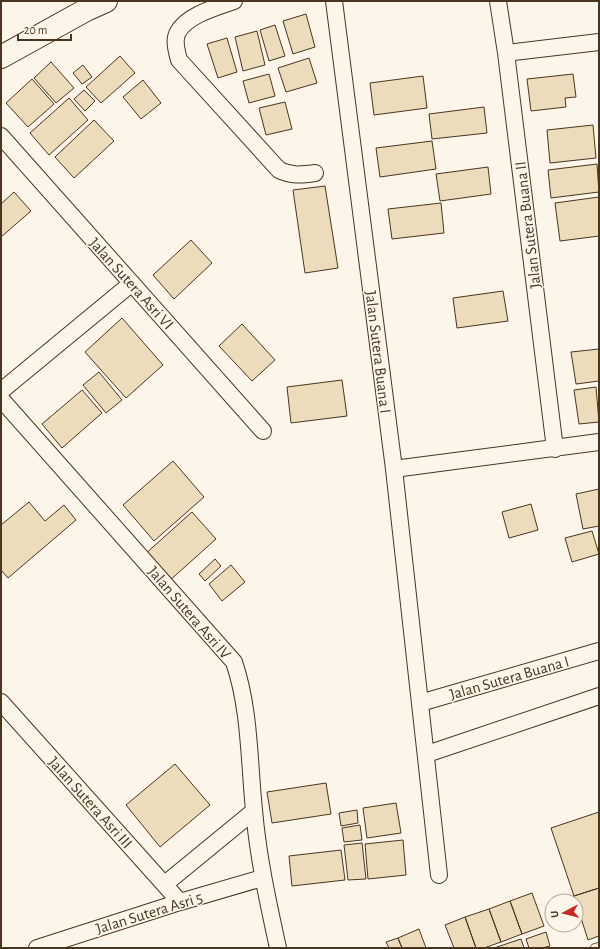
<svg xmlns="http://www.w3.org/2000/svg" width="600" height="949" viewBox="0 0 600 949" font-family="'Alegreya Sans',sans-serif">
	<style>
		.building { fill: #ecdcbc; stroke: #4a3520 }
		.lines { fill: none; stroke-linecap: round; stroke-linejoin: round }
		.lane-casing { stroke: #4a3520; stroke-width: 10 }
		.street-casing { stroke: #4a3520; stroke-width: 18 }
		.secondary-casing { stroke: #4a3520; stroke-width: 24 }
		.lane { stroke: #fbf6e9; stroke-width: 8 }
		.street { stroke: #fbf6e9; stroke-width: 16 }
		.secondary { stroke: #fbf6e9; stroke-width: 22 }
		.labels { text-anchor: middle; stroke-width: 3; stroke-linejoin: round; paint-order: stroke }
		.street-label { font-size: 16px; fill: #4a3520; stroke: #fbf6e9 }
	</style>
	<rect width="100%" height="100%" fill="#fbf6e9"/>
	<path class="building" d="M306,14L315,47L293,54L283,21Z
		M275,25L285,56L269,61L260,30Z
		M257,31L265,65L243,71L235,37Z
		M227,38L237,72L218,78L207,44Z
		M120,56L135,73L101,103L86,87Z
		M309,58L317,83L286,92L278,68Z
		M51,62L74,88L56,103L34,78Z
		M83,65L92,77L82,84L73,73Z
		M269,74L275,96L249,103L243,81Z
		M573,74L576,97L565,98L566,107L531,111L527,79Z
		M423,76L427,108L374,115L370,83Z
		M32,79L54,104L28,127L6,103Z
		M143,80L161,103L141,119L123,97Z
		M84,90L95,101L85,111L74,99Z
		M69,98L88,120L49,155L30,133Z
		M285,102L292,129L266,135L259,108Z
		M484,107L487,133L432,139L429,114Z
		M94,120L114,141L74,178L55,157Z
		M593,125L596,158L550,163L547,130Z
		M432,141L436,169L380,177L376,148Z
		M597,164L599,192L551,198L548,170Z
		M488,167L491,194L440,201L436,174Z
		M325,186L338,268L305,273L293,190Z
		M14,192L31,211L1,237V204Z
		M599,197V236L560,241L555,203Z
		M441,203L444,233L392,239L388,209Z
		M191,240L212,263L174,299L153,275Z
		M503,291L508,321L457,328L453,298Z
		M122,318L163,365L126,398L85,352Z
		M242,324L275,360L252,381L219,346Z
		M599,349V381L576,384L571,352Z
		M99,372L122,400L106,413L83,385Z
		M342,380L347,416L291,423L287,387Z
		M596,387L599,422L579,424L574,390Z
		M82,390L102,413L62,448L42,424Z
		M173,461L204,497L154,541L123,505Z
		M599,489V526L583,529L576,494Z
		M29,502L45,521L64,505L76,520L8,578L1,570V525Z
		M531,504L538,530L509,538L502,512Z
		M192,512L216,539L168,582L144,555Z
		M592,531L599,554L572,562L565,538Z
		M215,559L221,566L205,581L199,574Z
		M231,565L245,582L222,601L209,584Z
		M175,764L210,805L160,847L126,805Z
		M326,783L331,814L272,823L267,792Z
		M396,803L401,833L367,838L363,808Z
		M357,810L358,823L341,826L339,813Z
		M599,812V888L574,896L551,828Z
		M360,825L362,840L344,842L342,828Z
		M403,840L406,875L368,879L365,844Z
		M362,843L366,879L348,880L344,845Z
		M341,850L345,880L292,886L289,856Z
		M599,888V936L588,940L574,896Z
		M532,893L544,926L522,934L510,901Z
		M510,901L522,934L501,942L489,909Z
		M489,909L501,942L484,948H476L465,917Z
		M465,917L476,948H454L445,925Z
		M419,929L426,948H402L398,938Z
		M546,932L550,946L542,948H529L526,939Z
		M398,938L402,948H389L386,942Z
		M521,939L524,948H494Z"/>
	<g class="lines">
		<g class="lane-casing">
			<path id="lane" d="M595,948L599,947"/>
		</g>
		<g class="street-casing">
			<path id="street" d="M234,1C217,7 187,15 178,32C173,40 177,52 179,60L279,170C292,176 301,175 315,173
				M334,1L394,469L439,875
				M498,1L506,53L555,449
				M506,53L599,42
				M1,136L263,431
				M1,391L132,283
				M1,399L234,662C250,709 249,761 254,810C258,857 268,902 278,948
				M394,469L599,442
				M1,702L180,902
				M420,703L599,651
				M427,754L599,696
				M165,884L254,811
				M37,948L180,902L262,878"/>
		</g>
		<g class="secondary-casing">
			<path id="secondary" d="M1,57L86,10L106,1"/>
		</g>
		<use href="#lane" class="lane"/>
		<use href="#street" class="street"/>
		<use href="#secondary" class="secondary"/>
	</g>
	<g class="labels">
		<g class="street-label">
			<text transform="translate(527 225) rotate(-97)" y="6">Jalan Sutera Buana II</text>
			<text transform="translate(132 283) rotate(48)" y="6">Jalan Sutera Asri VI</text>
			<text transform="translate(379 352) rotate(83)" y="6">Jalan Sutera Buana I</text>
			<text transform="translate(190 612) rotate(49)" y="6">Jalan Sutera Asri IV</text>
			<text transform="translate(509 677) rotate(-16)" y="6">Jalan Sutera Buana I</text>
			<text transform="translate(91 802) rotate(48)" y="6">Jalan Sutera Asri III</text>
			<text transform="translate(149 912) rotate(-17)" y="6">Jalan Sutera Asri 5</text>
		</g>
	</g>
	<rect width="600" height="949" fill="none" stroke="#4a3520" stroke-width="4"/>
	<g transform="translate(564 913) rotate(263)"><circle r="19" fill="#fbf6e9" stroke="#b4a999"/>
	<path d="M0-3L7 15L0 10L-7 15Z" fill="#c62828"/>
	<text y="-6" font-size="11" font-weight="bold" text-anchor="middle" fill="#4a3520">U</text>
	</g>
	<path d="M18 34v6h53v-6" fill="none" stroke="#4a3520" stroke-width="2"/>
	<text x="24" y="34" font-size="12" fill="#4a3520" stroke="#fbf6e9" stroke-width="3" paint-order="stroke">20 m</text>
</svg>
